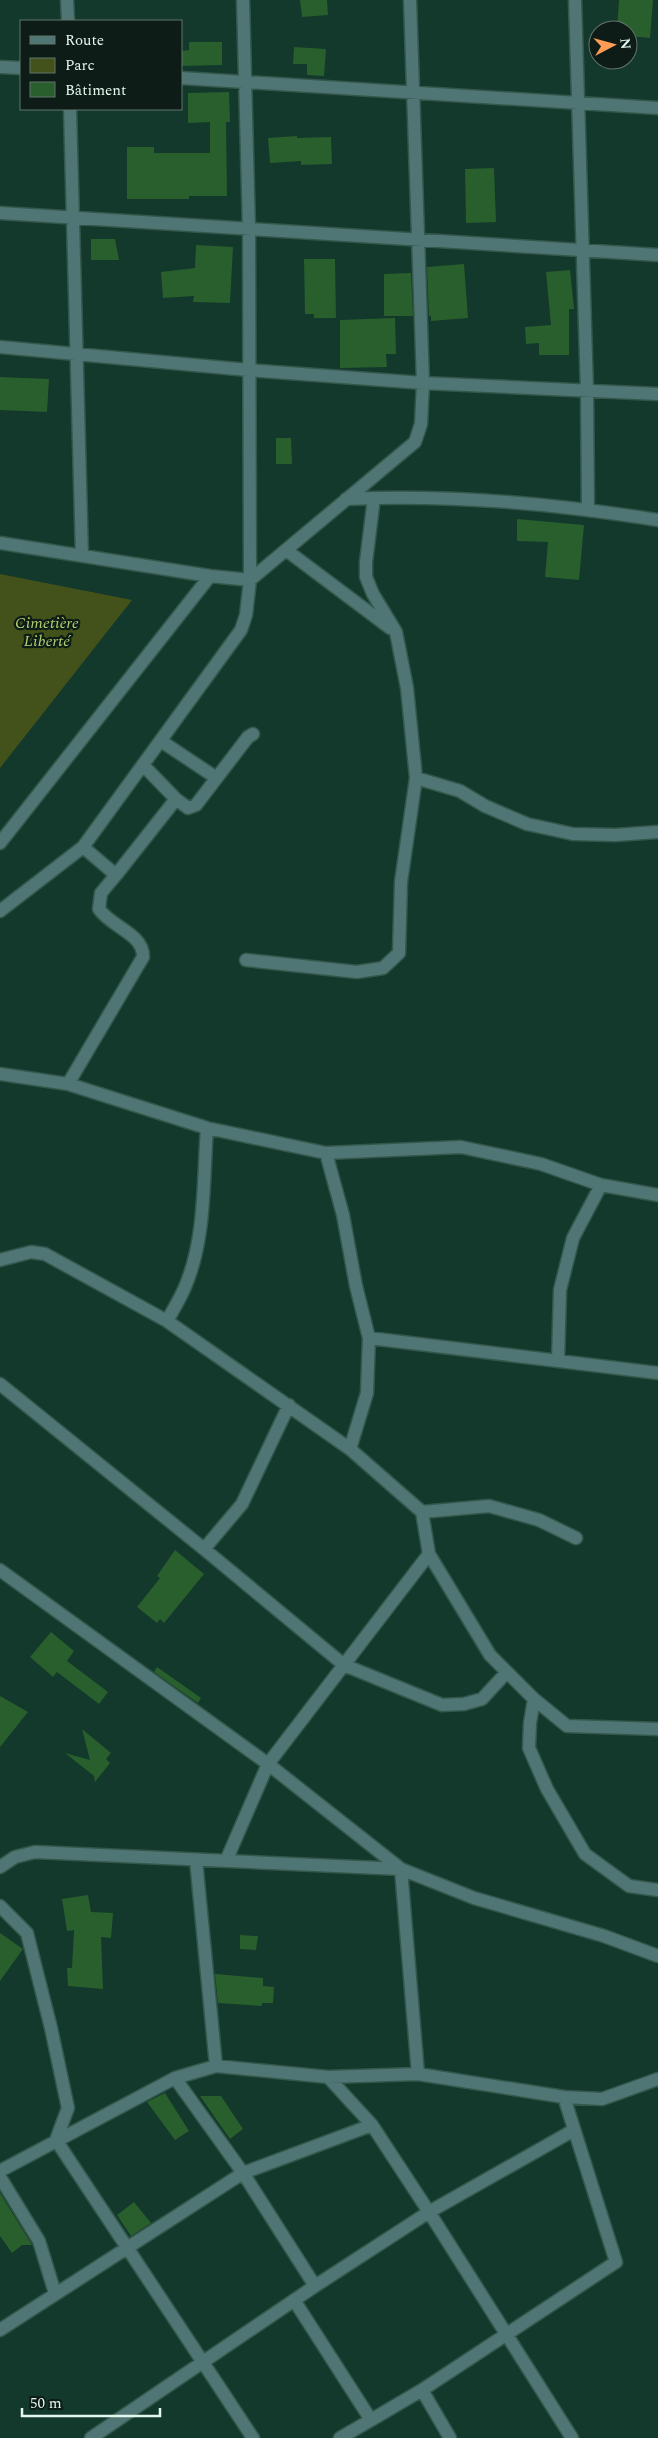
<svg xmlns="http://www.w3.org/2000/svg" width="658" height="2438" viewBox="0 0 658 2438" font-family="Spectral,serif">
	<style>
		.green { fill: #43521a }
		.building { fill: #285f2d }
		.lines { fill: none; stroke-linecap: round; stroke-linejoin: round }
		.minor-casing { stroke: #34574b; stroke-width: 15 }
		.minor { stroke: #4f7674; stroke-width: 12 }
		.labels { text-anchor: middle; stroke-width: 4.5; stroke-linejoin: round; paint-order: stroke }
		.park-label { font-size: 16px; font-style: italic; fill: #b4d170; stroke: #0d1c16 }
	</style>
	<rect width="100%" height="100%" fill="#13382c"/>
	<path class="green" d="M0,574L132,600L0,768Z"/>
	<path class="building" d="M300,0H327L328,15L302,17Z
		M619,0H653L650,38L628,36V30H617Z
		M189,42H222V65L181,66V51L189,50Z
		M294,47L326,49L324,76L307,75V64H293Z
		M229,92L230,122H226L227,196H189V199H127V147H154V153H210V122L188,123V93Z
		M297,136V138L331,137L332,164L301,165V161L270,163L268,138Z
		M494,168L496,222L466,223L465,169Z
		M91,239H115L119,260H91Z
		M196,245L233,247L230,303L193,302L194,296L163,298L161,272L195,268Z
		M304,259H335L336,318H314V314H305Z
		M464,264L468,318L431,321V316H429L427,267Z
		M570,270L574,309H569V355H539V343L526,344L525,327L551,325L546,272Z
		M411,273L413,316H384V274Z
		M395,318L396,354H386L387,367L340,368V320Z
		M0,377L49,379L47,412L0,410Z
		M276,438H291L292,464H276Z
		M517,519L584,525L579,580L545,577L548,542L517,541Z
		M175,1550L204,1574L164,1623L160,1619L157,1623L137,1607L160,1578L157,1576Z
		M51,1632L74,1651L67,1661L108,1692L99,1704L57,1672L53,1677L30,1657Z
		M157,1667L201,1698L198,1703L154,1672Z
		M0,1696L28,1712L0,1747Z
		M82,1729L111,1753L106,1759L110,1763L95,1782L94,1776L65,1753L90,1760Z
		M88,1895L91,1912L113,1913L111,1938L101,1937L103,1989L68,1986L67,1968H72L74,1930L67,1931L62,1899Z
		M0,1933L23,1949L0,1981Z
		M240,1935L258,1936L256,1950L240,1949Z
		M215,1974L263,1978V1986L274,1987L273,2003H262V2006L218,2003Z
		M165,2093L189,2131L175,2140L147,2102Z
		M200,2096H221L243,2129L230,2139Z
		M0,2193L32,2245H22L12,2253L0,2236Z
		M134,2202L151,2223L131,2236L117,2215Z"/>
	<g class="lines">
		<g class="minor-casing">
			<path id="minor" d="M67,0L68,21
				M575,0L587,391L588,510
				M0,67L21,68
				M181,78L658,108
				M70,109L82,556
				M0,213L658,255
				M0,347L248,370L423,383L658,394
				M346,499C452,494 554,504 658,520
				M0,543L210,576L250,580L415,442L421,424L423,383L410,0
				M286,550L390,628
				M161,741L215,777
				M416,778L460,791L485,806L527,824L573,834L615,835L658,832
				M176,799L188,808L196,805L248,737L253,734
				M0,843L210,576
				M116,875L176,799L143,765
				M0,911L83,847L241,630L246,615L250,580L249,229L243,0
				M246,960L357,972L383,968L399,953L401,882L416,778L407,688L396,632L373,594L366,577V562L374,498
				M0,1074L68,1084L207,1128L326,1153L461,1147L541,1164L601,1185L658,1195
				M68,1084L143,957C144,934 111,927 99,909L101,893L116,875L83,847
				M0,1260L31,1252L45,1254L167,1321L350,1449L367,1393L369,1338L356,1286L343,1215L326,1153
				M167,1321C173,1310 180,1299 185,1287C206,1238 203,1180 207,1128
				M369,1338L658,1373
				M558,1361L560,1290L573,1238L601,1185
				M0,1384L204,1549L242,1504L289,1405
				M422,1512L489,1506L539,1520L576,1538
				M204,1549L344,1665L442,1705L464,1704L482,1699L507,1672
				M429,1554L490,1655L534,1699L567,1726L658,1729
				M0,1570L268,1764L401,1869L474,1898L604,1936L658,1956
				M534,1699L530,1723L529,1748L547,1789L585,1854L629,1886L658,1890
				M196,1860L216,2066
				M226,1861L268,1764L429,1554L422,1512L350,1449
				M0,1867L15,1857L35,1852L401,1869L418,2074L328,2077L216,2066L175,2078L0,2171
				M0,1906L27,1933L51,2028L68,2108L56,2140L253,2438
				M418,2074L564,2097L602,2099L658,2079
				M175,2078L243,2173L315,2286
				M0,2177L39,2241L55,2293
				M294,2300L371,2420L340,2438
				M0,2330L243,2173L372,2125
				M371,2420L422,2390
				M91,2438L315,2286L429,2212L372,2125L328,2077
				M450,2438L422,2390L616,2262L564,2097
				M572,2438L429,2212L574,2130"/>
		</g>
		<use href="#minor" class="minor"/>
	</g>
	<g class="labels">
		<g class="park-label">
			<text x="47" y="628">Cimetière<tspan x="47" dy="18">Liberté</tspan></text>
		</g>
	</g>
	<rect x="20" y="20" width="162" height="90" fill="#0d1c16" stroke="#63746c"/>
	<rect x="30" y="36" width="25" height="8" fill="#4f7674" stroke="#63746c"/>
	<text x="65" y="45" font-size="15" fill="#e3f7ee">Route</text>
	<rect x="30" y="58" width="25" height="15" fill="#43521a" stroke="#63746c"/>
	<text x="65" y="70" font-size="15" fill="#e3f7ee">Parc</text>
	<rect x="30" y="82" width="25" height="15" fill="#285f2d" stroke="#63746c"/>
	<text x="65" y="95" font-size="15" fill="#e3f7ee">Bâtiment</text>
	<g transform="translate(613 45) rotate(84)"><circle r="24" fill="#0d1c16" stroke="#63746c"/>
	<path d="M0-4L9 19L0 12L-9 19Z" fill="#fd9d55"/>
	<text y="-8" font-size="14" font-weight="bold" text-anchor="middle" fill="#e3f7ee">N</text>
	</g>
	<path d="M22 2408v8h138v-8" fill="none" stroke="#e3f7ee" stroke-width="2.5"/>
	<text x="30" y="2408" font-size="15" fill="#e3f7ee" stroke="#0d1c16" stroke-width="4" paint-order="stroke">50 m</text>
</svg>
